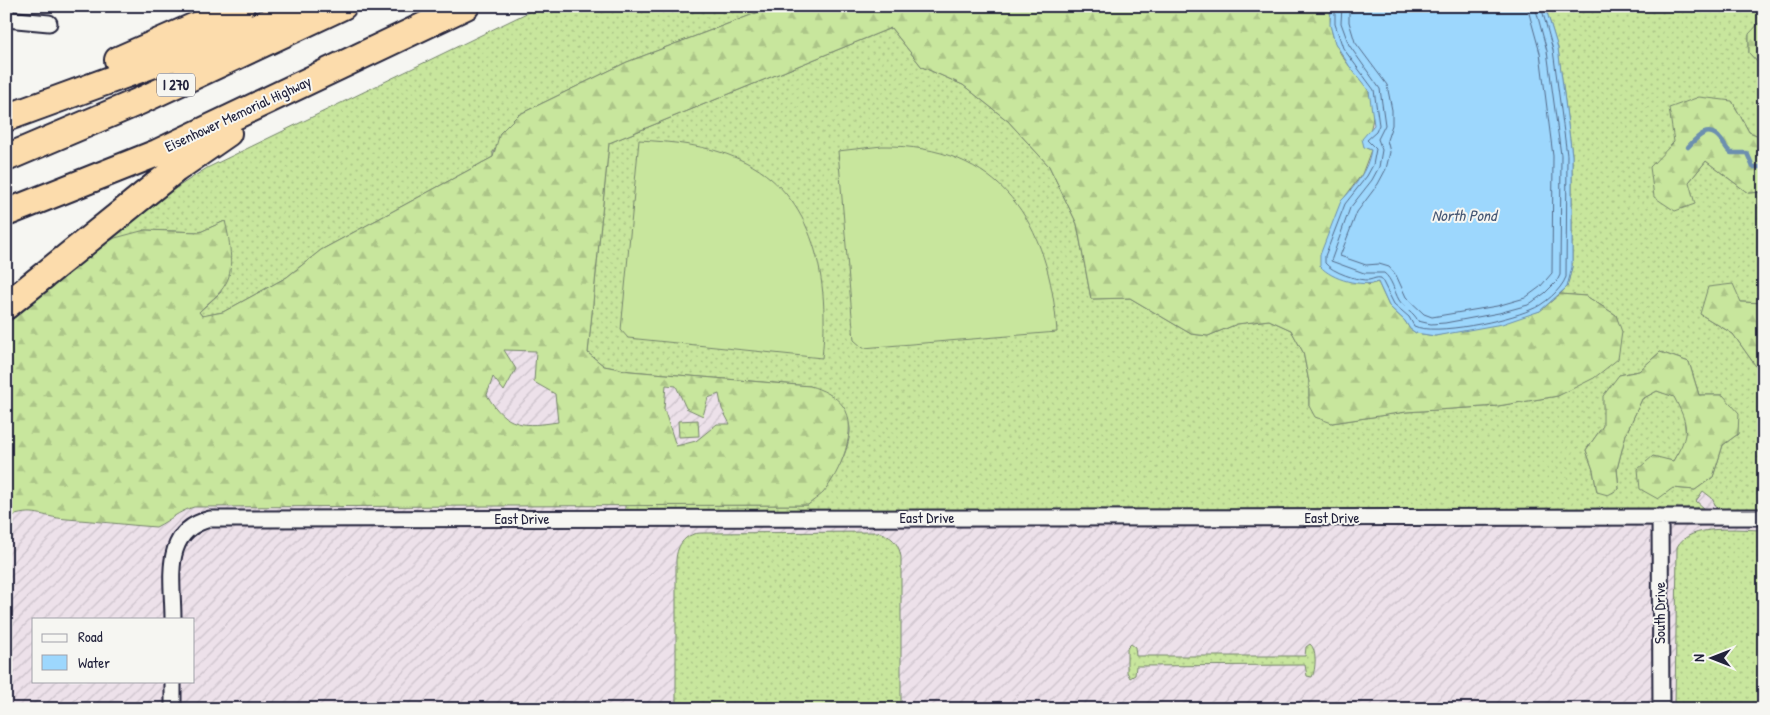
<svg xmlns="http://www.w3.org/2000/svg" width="1770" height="715" viewBox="0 0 1770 715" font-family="'Patrick Hand',sans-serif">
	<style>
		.industrial { fill: url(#industrial-furrows); fill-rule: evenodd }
		.grass { fill: url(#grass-dots); stroke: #75846c; fill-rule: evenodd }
		.forest { fill: url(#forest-firs); stroke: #75846c; fill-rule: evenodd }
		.park { fill: url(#park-crowns); stroke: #75846c }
		.pitch { fill: #c8e69d; stroke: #75846c }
		.water { fill: #9dd7fd; stroke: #6c8faf }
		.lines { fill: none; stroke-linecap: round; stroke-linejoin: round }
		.shore { stroke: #536a89; stroke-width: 1 }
		.stream { stroke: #6c8faf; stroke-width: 4.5 }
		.minor-casing { stroke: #22223b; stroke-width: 19 }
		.motorway-casing { stroke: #22223b; stroke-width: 30 }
		.minor { stroke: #f6f6f2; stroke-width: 15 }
		.motorway { stroke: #fcdcac; stroke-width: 26 }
		.labels { text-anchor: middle; stroke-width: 4; stroke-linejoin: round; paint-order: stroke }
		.shield { fill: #f6f6f2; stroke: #626272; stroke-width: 1 }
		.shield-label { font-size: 14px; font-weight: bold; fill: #22223b }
		.street-label { font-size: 15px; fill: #22223b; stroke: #f6f6f2 }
		.water-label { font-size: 16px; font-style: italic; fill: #475875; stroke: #f6f6f2 }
	</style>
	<defs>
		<pattern id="industrial-furrows" width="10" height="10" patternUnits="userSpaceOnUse" patternTransform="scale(1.25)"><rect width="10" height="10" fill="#ede1ea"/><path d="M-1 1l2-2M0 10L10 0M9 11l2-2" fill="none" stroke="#cbc1ca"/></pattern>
		<pattern id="grass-dots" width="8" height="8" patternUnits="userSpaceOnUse" patternTransform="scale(1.25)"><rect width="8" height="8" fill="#c8e69d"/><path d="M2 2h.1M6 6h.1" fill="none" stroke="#acc588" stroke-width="1.8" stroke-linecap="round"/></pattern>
		<pattern id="forest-firs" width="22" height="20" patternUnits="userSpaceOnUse" patternTransform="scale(1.25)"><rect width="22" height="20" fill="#c8e69d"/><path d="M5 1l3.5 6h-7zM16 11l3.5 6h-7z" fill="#acc588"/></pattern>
		<pattern id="park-crowns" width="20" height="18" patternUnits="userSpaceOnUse" patternTransform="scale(1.25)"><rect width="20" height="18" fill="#c8e69d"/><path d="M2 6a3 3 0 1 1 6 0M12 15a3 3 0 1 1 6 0" fill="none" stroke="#acc588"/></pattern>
	</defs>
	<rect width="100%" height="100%" fill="#f6f6f2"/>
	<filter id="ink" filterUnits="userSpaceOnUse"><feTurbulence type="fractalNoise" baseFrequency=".02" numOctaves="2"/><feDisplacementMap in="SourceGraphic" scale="10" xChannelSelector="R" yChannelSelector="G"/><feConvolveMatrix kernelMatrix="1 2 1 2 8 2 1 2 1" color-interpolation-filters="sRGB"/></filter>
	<g filter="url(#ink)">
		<path class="industrial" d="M666,6H1764V709H6V377ZM34,619H194V681H34Z"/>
		<path class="grass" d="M541,6H775L627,62L518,115L493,152V157L321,250L287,277L223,312L202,316L199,312L221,292L225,221L200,232L145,230L83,257L139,212L207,168Z
			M1545,6H1764V22L1762,21L1749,35V53L1764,69L1760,96L1764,101V138L1749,132L1732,101L1689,182L1706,161L1748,193L1764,192V303L1741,302L1700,314L1733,334L1760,372L1764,371V509H1717L1712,498L1703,491L1696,501L1704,508H1701L625,511V505H808C828,488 847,460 850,432C851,424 845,414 843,406L810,386L630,371L604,366L588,353L609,143L891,28L922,67L963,85L1008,121L1049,166L1077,224L1091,299L1130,298L1191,334L1208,336L1237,324L1269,320L1291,330L1303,352L1309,382V406L1332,423L1406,412L1498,406L1558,396L1616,315L1586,296L1560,294L1567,287L1572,267V155L1558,49ZM1660,352L1689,362L1699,395H1723L1738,434L1723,445L1713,477L1695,490L1673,488L1653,457L1673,461L1686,439L1684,415L1674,396L1657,391L1642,399L1626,434L1617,469L1619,489L1597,492L1593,470L1586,450L1603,426L1619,375L1639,371Z
			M1764,530V709H1675L1677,547C1689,523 1740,530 1764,530Z
			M877,532C891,535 899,543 901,557V709H676V560C677,544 686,533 702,533Z
			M1131,644L1135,647L1136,656H1305L1306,647L1310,644C1317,649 1316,670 1312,677L1307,676L1305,665L1136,666L1135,675L1130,678L1127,672V648Z"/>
		<path class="forest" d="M775,6H1331C1327,30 1337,53 1353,70C1358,77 1366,84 1369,92C1378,116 1370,126 1366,148L1371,150L1362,174L1345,197L1368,285L1378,282L1389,306L1405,321L1410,329L1416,333L1435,336L1540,311L1560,294L1586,296L1616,315L1622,332L1618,359L1594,378L1558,396L1498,406L1406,412L1332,423L1315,417L1309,406V382L1303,352L1291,330L1269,320L1237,324L1208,336L1191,334L1130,298L1091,299L1077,224L1049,166L1008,121L963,85L922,67L891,28L609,143L588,353L604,366L630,371L810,386C821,389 836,396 843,406C860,428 839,474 823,493C819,497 812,501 808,505L194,507C177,512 172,519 156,527C126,525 97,521 67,519C39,517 36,507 6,518V325L83,257L115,238L145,230L200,232L225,221C229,236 235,269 226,283C220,295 208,302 199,312L202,316L223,312L287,277L321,250L493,157L500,133L518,115L627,62ZM504,350L536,351L534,382L555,394L558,422C524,427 506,428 487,395L493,377L504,391L516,369ZM666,385L676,386L686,408L703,416L708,398L719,394L722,409L730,424H717L696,441L676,446L664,409Z
			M1762,20L1764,22V69L1749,53V34Z
			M1699,97L1732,101L1749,132L1764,138V192L1748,193L1706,161L1689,182L1695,204L1675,211L1654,197L1650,167L1674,142L1669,108Z
			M1733,284L1741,302L1764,303V371L1760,372L1733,334L1700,314L1708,287Z
			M1660,352L1689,362L1699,395H1723L1739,413L1738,434L1723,445L1713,477L1695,490L1673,488L1658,499L1640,489L1638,469L1653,456L1673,461C1690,433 1689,426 1674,397L1657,391L1642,399L1626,434L1617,469L1619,489L1608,495L1597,492L1593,470L1586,450L1603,426V396L1619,375L1639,371Z"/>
		<path class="park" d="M698,420L699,436L679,437L678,421Z"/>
		<path class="pitch" d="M639,140C673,142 707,145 739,159C817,193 830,283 822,358L628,338L621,330Z
			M882,146C1000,144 1050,223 1057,332L863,348L854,340L838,151Z"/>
		<path class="water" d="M1331,6H1545L1558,48L1572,155V267L1567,287L1540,311L1502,324L1435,336L1416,333L1410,329L1405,321L1389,306L1378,282C1362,287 1332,280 1320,266V255L1341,201C1354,188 1368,170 1371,150L1364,147L1362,139L1374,125L1369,91L1350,67L1335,43L1330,25Z"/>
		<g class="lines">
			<path class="shore" d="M1335,6V24L1343,48L1374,90L1379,125L1376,132L1367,140L1376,149L1373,165L1367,176L1345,204L1325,256V263C1332,272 1358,281 1369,280C1374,279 1376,277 1381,278L1394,304L1409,317L1414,326C1435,336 1508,320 1530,310C1544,305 1561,290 1566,277L1567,155L1553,50L1541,6
				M1342,6L1341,23L1349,45L1380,89L1385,125L1378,139L1382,150L1379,167L1372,180L1350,208L1331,261L1364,273H1384C1392,279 1394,291 1399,300C1404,308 1414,312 1418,321L1431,324L1445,323L1499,313L1528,305L1545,293L1557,281L1560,275L1561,155L1547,51L1535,6
				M1349,6V22L1355,42L1387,85L1392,110V125L1387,140L1390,152L1386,169L1378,184L1357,212L1340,256L1366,265L1379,264L1389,267L1396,275L1406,297L1424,314L1432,317L1497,306L1525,298L1540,287L1552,273L1553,156L1540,53L1527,6"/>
			<path class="stream" d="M1688,147C1698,136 1709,124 1721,140C1725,145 1726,149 1731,153H1747L1753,167H1764"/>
			<g class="minor-casing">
				<path id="minor" d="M6,19L49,23
					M1660,517L1661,709
					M173,619C173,579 161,531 210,519L1764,517
					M173,681V709"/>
			</g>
			<g class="motorway-casing">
				<path id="motorway" d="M118,60L241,6
					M6,118L291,14
					M6,158L140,101L343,6
					M6,213L157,153L466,6
					M6,306L176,169L228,133"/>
			</g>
			<use href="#minor" class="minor"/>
			<use href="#motorway" class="motorway"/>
		</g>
	</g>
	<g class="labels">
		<rect class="shield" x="157" y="73.5" width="38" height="23" rx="4"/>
		<g class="shield-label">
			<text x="176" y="90">I 270</text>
		</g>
		<g class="street-label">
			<text transform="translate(238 114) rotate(-25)" y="5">Eisenhower Memorial Highway</text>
			<text x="927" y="523">East Drive</text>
			<text x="1332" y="523">East Drive</text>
			<text x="522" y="524">East Drive</text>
			<text transform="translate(1660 613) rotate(-90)" y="5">South Drive</text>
		</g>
		<g class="water-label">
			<text x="1464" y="221">North Pond</text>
		</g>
	</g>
	<rect width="1770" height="715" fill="none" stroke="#f6f6f2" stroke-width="25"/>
	<rect x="12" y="12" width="1745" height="690" fill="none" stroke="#22223b" stroke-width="2" filter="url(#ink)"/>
	<rect x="32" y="618" width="162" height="65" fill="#f6f6f2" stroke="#a1a1a9"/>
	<rect x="42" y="634" width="25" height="8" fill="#f6f6f2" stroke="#a1a1a9"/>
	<text x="78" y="642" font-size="15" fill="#22223b">Road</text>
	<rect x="42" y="655" width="25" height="15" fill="#9dd7fd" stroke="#a1a1a9"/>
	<text x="78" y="668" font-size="15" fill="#22223b">Water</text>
	<g transform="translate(1712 658) rotate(270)" stroke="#f6f6f2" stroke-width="4" paint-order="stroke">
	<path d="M0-4L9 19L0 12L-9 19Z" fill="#22223b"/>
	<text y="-8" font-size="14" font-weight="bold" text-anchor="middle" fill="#22223b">N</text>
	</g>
</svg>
